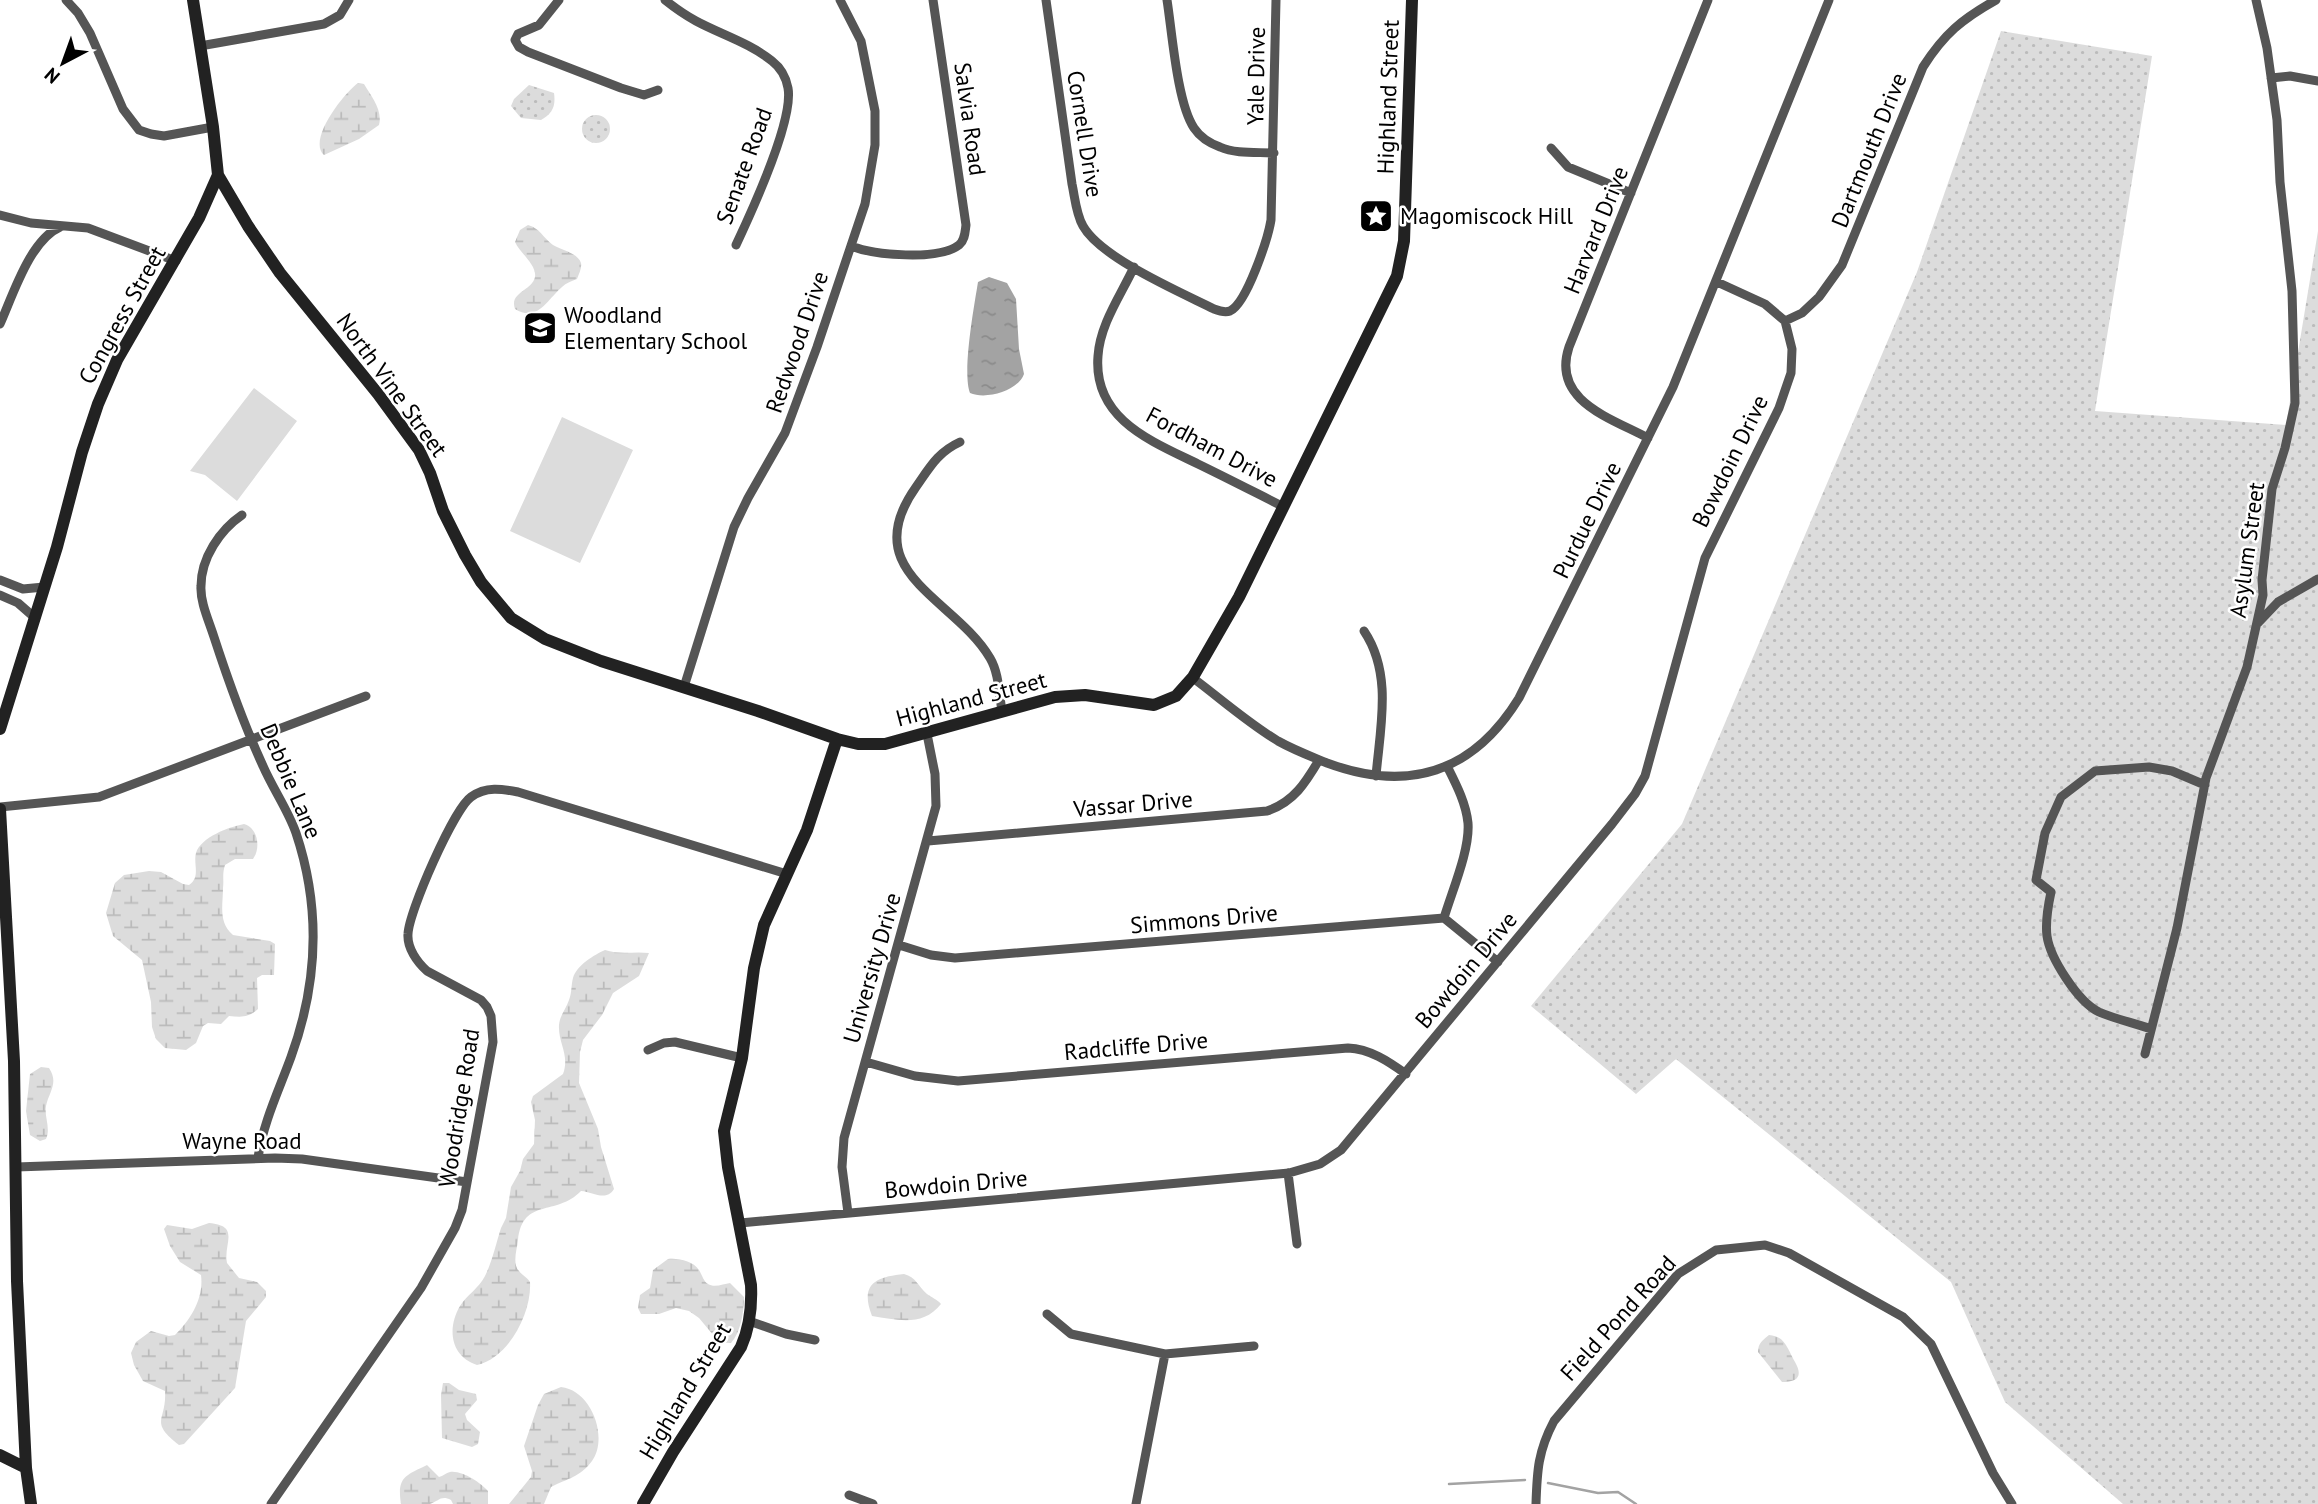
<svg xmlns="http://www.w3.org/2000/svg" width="2318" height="1504" viewBox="0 0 2318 1504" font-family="'PT Sans',sans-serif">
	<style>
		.grass { fill: #dcdcdc }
		.wetland { fill: url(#wetland-marsh) }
		.park { fill: url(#park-dots) }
		.water { fill: url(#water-ripples) }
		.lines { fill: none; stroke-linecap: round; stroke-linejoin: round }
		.stream { stroke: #a3a3a3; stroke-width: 2.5 }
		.street { stroke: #555; stroke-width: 9 }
		.secondary { stroke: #222; stroke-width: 12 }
		.labels { text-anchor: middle; stroke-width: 5; stroke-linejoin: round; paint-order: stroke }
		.street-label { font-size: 23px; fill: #000; stroke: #fff }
		.poi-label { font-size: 23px; fill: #000; stroke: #fff; text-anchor: start }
	</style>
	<defs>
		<pattern id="wetland-marsh" width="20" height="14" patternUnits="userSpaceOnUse" patternTransform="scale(1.75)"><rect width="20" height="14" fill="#dcdcdc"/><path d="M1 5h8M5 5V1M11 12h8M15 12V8" fill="none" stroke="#bbb"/></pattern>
		<pattern id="park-dots" width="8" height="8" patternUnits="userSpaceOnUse" patternTransform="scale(1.75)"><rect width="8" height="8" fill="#dcdcdc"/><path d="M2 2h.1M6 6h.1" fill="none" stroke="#bbb" stroke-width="1.8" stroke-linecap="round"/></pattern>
		<pattern id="water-ripples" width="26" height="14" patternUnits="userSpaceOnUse" patternTransform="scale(1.75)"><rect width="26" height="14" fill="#a3a3a3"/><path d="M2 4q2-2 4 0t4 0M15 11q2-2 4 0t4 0" fill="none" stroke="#8b8b8b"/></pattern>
	</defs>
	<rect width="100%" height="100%" fill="#fff"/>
	<path class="grass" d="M254,388L297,421L237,501L205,475L190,471Z
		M562,417L633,450L580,563L510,531Z"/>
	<path class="wetland" d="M358,83L364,84C371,96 383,110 379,125L359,139L324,155C307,140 344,93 358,83Z
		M528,225C540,228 543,238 553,245C561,250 578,253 581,263C582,268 579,274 577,279C572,281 566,283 562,287C547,300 537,323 515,309C509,292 532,291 535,277C537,265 520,253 515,242L520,230Z
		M244,824C258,828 261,848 253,859H235L225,865C222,874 224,879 223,888C223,905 218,922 233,935L270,941L275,944L274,975H262L257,978L258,1009C249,1018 241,1017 229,1016L221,1024L208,1023L203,1026L196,1043L186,1050L165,1048L156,1039L152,1027L151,1002L142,960L113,936L106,913L115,883L124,875L149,871L161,872L183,884L189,885C201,877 193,864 196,853C201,837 229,827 244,824Z
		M605,950C620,955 634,951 649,953L639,976L613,993L602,1015L583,1040L580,1052L579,1083L598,1129L601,1147L614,1189C606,1202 593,1192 581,1191C556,1217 523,1197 518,1240C517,1249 512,1264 519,1271C522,1275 527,1277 530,1282C532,1312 509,1358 477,1365C450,1356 447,1328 460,1306C467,1295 479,1288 485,1276C492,1262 496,1244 501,1228L506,1218L511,1187L520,1171L523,1159L534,1144L535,1120L531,1102L533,1096L563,1074C570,1055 558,1043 559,1025C560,1015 566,1009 569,1000C572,993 571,985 573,978C577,965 594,955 605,950Z
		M41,1067L49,1068C59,1083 49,1092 46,1106C44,1117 51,1128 46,1139L40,1141L30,1135L26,1111L30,1074Z
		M209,1223C241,1226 223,1243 227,1263L239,1278L257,1282L266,1291V1297L246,1321L235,1388L184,1444L179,1445C148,1421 167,1421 165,1391L143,1381L134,1365L131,1353L136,1342L151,1331L169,1336L175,1335C191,1319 204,1298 201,1275L180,1262L170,1246L164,1229L167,1225L192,1229Z
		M668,1259C679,1258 693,1261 699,1270C702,1275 704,1282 708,1284C714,1288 724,1284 730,1283L744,1297C744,1311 741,1332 731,1343L719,1342L699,1318L689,1311L676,1308L659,1314H641L638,1308L640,1295L650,1288L653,1270Z
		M904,1274C916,1277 918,1286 927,1294C932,1298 937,1299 941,1304C923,1327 898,1320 872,1316C860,1285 874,1277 904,1274Z
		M1769,1335C1786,1336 1788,1351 1795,1362C1803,1376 1798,1382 1782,1382L1758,1352C1758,1343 1763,1340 1769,1335Z
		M443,1383H449L459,1390L476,1394L477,1400L465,1414L467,1420L480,1432L478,1444L472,1447L442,1438L441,1395Z
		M561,1387C591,1390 609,1437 592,1461C579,1478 568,1478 551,1487L544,1504H509L531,1477L532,1471L524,1446L538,1405L544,1394Z
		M427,1465L439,1477C443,1476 446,1473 450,1472C462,1470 481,1483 488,1491V1504H453L451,1500C441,1495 439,1501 430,1504C422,1504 410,1504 401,1504C397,1478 404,1476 427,1465Z"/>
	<path class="park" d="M2001,31L2152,56L2095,411L2286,425L2318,231V1504H2123L2005,1402L1951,1282L1676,1059L1636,1094L1531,1006L1682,824L1917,272Z
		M529,85L554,93C556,107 552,114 541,120L521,118L511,106L514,99Z
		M582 129a14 14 0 1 1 28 0a14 14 0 1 1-28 0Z"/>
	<path class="water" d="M989,277L1007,283L1016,299L1019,349L1024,374C1018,391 986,400 970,393C962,372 974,307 978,282Z"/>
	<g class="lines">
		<path class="stream" d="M1548,1483L1598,1493L1618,1492L1636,1504
			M1449,1484L1525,1480"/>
		<path class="street" d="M66,0L78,13L90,33L123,109L139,130L151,134L164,136L213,127
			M559,0L539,25L518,34L515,40L519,47L528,52L621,88L644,95L658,90
			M665,0C675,8 685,15 696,21C720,34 750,43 772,61C781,68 786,77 788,88C794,121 751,213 736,245
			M1046,0L1072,184C1075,198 1076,214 1083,226C1101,258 1180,292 1214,309C1219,311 1225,313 1230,311C1247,303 1268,238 1271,220L1276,0
			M1167,0C1172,31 1177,103 1194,128C1200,137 1209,143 1220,147C1236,154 1256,152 1274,153
			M200,46L324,24L340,15L349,0
			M2271,78L2290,76L2318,81
			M1551,148L1568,167L1631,193
			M0,215L31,223L88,228L176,261
			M851,246C874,255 938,261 959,245C965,240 965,232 966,225L933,0
			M1134,267C1121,295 1100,324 1098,356C1093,419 1151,441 1198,464C1227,478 1256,493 1284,507
			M1785,321L1802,313L1819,297L1842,265L1923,67C1944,34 1962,19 1996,0
			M0,324C13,295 30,240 60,227
			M1648,438C1611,418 1551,401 1569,347L1708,0
			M960,442C938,452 930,467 916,487C855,573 955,598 990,658C999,673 999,694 1002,711
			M242,515C220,530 201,558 201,586C200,602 209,621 214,637C228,680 244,725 263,766C273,789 288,810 296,833C321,908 318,983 291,1057C279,1090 263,1123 258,1158
			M0,580L23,589L44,587
			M0,595L18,603L34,617
			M2258,623L2278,602L2318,579
			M1364,631C1393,674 1380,728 1376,776
			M1193,678C1221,699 1248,723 1278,741C1294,750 1310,756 1327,763C1408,793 1473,773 1519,698L1673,387L1829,0
			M684,687L734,527L748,498L785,433L817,347L865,204L875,145V111L861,41L840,0
			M0,807L99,797L366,696
			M928,841L1267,811C1294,802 1306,782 1319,760
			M1444,918C1452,891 1470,850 1468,823C1466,803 1456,784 1447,766
			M899,945L931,955L955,958L1444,918L1498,962
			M2151,1029C2134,1023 2115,1019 2099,1012C2078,1002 2050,958 2047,936C2045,921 2048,906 2051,892L2036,880L2045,833L2061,797L2095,771L2149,767L2172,771L2205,785
			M648,1050L664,1043L675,1042L742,1058
			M2145,1054L2177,928L2206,778L2247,667L2263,595L2262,580L2272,489L2285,448L2295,403L2292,291L2280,182L2277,120L2267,48L2256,0
			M866,1062L915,1076L958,1081L1348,1048C1370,1049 1388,1061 1406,1074
			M16,1167L275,1158L302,1159L467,1182
			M1288,1173L1297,1244
			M848,1213L842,1167L844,1138L936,806L935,774L927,734
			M740,1223L1289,1173L1320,1164L1341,1150L1612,824L1635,794L1645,776L1705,558L1779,408L1791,373L1792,349L1785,321L1765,304L1717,282
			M1047,1314L1071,1334L1165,1354L1254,1346
			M749,1321L786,1334L815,1340
			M849,1495L873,1504
			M271,1504L421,1288L455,1228L462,1210L493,1042L491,1016L487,1007L481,1000L427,971C417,962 407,948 408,934C409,911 454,809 471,797C486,786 502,789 518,792L787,874
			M1136,1504L1165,1354
			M1536,1504C1537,1471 1538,1451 1554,1421L1678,1274L1716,1250L1765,1245L1789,1253L1903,1317L1931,1344L1993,1473L2012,1504"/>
		<path class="secondary" d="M218,175L248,226L280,273L378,394L419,450L430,473L443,511L465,555L481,582L511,618L545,639L601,661L758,711L837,739
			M0,729L57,547L82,452L98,404L117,360L199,218L218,175L213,127L193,0
			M0,809L14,1061L17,1281L26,1468L31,1504
			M0,1455L26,1468
			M643,1504L673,1452L741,1347C750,1327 752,1306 751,1285L728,1167L724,1131L742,1058L754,968L764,925L807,830L837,739L858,744H885L1055,697L1085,695L1154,705L1176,696L1193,677L1239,597L1397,276L1404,241L1412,0"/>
	</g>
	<defs>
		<g id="sight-square" transform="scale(1.75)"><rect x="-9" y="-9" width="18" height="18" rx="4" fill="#000" stroke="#fff"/><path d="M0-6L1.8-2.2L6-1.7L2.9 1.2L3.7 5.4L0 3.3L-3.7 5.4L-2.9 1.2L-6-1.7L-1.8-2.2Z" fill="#fff"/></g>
		<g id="school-square" transform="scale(1.75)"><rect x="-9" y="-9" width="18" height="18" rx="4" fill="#000" stroke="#fff"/><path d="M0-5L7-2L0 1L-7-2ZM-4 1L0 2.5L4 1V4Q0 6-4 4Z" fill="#fff"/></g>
	</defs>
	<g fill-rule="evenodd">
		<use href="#sight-square" x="1376" y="216"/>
		<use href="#school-square" x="540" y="328"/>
	</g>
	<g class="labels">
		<g class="street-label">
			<text transform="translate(1256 76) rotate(-89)" y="8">Yale Drive</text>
			<text transform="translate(1388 97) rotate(-88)" y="8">Highland Street</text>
			<text transform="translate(970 119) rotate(82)" y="8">Salvia Road</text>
			<text transform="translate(1085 134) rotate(81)" y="8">Cornell Drive</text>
			<text transform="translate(1869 150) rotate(-68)" y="8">Dartmouth Drive</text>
			<text transform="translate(744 166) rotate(-70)" y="8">Senate Road</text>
			<text transform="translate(1596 230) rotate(-68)" y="8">Harvard Drive</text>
			<text transform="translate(122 315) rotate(-61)" y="8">Congress Street</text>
			<text transform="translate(797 342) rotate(-71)" y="8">Redwood Drive</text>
			<text transform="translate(392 385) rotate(54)" y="8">North Vine Street</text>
			<text transform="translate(1212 447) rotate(28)" y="8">Fordham Drive</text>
			<text transform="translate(1730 461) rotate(-64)" y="8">Bowdoin Drive</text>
			<text transform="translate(1587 520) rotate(-64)" y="8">Purdue Drive</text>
			<text transform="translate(2247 550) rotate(-82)" y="8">Asylum Street</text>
			<text transform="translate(971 699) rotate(-15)" y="8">Highland Street</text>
			<text transform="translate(291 781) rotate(67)" y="8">Debbie Lane</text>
			<text transform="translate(1133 804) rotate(-5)" y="8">Vassar Drive</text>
			<text transform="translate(1204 919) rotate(-5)" y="8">Simmons Drive</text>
			<text transform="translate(872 968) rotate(-74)" y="8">University Drive</text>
			<text transform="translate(1466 970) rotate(-50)" y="8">Bowdoin Drive</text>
			<text transform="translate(1136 1046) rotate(-5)" y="8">Radcliffe Drive</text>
			<text transform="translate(459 1108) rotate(-81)" y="8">Woodridge Road</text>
			<text x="242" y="1149">Wayne Road</text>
			<text transform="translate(956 1184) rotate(-5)" y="8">Bowdoin Drive</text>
			<text transform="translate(1618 1318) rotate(-48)" y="8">Field Pond Road</text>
			<text transform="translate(685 1391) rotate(-59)" y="8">Highland Street</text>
		</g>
		<g class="poi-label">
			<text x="1400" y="224">Magomiscock Hill</text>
			<text x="564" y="323">Woodland<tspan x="564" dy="26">Elementary School</tspan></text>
		</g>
	</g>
	<g transform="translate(63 63) rotate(221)" stroke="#ffffff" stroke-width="5" paint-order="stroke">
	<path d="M0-5L12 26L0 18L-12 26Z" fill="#000000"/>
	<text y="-10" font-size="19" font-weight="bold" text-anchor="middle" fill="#000000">N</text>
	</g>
</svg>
